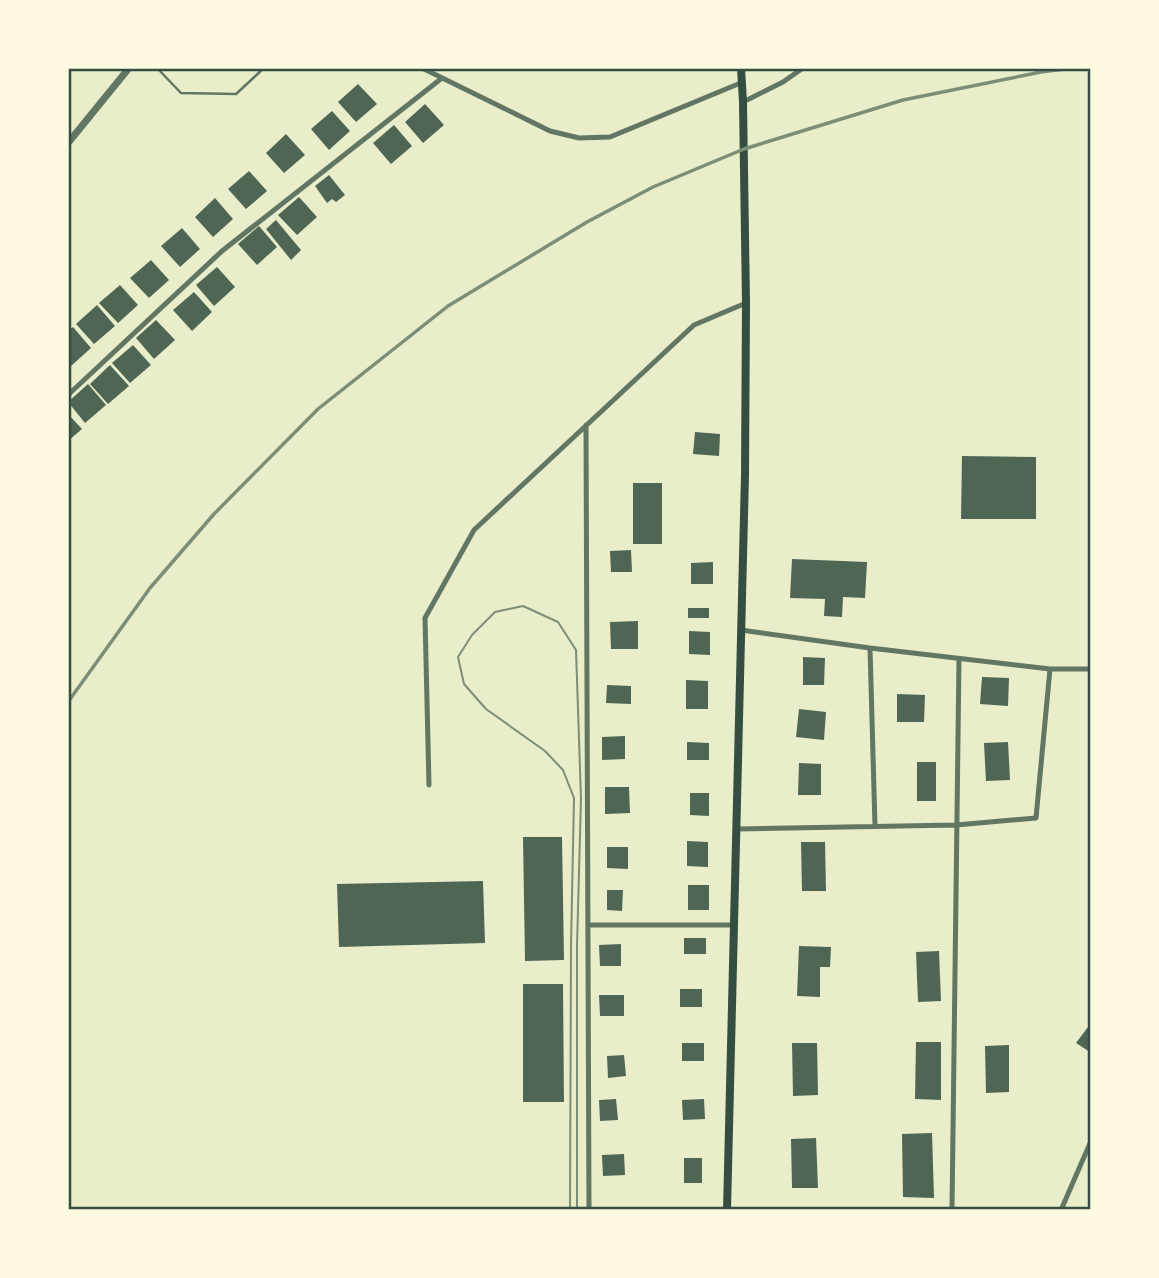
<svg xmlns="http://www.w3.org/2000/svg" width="1159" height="1278" viewBox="0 0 1159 1278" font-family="'Nunito Sans',sans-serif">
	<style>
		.building { fill: #4f6655 }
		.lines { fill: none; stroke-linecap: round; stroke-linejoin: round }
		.service { stroke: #617663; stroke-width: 2.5 }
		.minor { stroke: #617663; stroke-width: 5 }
		.tertiary { stroke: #617663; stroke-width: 7 }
		.secondary { stroke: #344e41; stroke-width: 8 }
		.tram { stroke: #7c8e77; stroke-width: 2 }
		.rail { stroke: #7c8e77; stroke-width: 3.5 }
		.neatline { fill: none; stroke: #344e41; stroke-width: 2.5 }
	</style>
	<rect width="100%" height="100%" fill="#e9edc9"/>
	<path class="building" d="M358,84L377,104L356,122L338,102Z
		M425,104L444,125L423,143L405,122Z
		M332,111L350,131L329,150L311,129Z
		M394,125L412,146L391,164L373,143Z
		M286,134L305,155L284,173L266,153Z
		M249,171L267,191L246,209L228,189Z
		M329,175L345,195L336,202L332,199L327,203L315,186Z
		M299,197L317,217L297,235L278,215Z
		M215,198L233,219L213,237L195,217Z
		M276,220L301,250L291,260L266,229Z
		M259,226L277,247L257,265L238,244Z
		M182,228L200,249L180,267L161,246Z
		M151,260L169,280L149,298L130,278Z
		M217,267L235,287L214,306L196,285Z
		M120,285L138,305L118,323L99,303Z
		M194,292L212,312L192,331L173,310Z
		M97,305L115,326L94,344L76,324Z
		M156,320L175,340L154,359L136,338Z
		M73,327L91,348L71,366L68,363V331Z
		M133,345L151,365L130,383L112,363Z
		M110,365L129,386L108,404L90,384Z
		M88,384L106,405L85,423L68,402Z
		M68,414L82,429L68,441Z
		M1089,428H1091V451L1088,450Z
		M695,432L720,434L719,456L693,454Z
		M962,456L1036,457V519H961Z
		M633,483H662V544H633Z
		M631,550L632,572H611L610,551Z
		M792,559L867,562L865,598L843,597L842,617L824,616L825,599L790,598Z
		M713,562V584H691V563Z
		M688,608H709V618H688Z
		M638,621V649H611L610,622Z
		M689,631L710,632V655L689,654Z
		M803,657L825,658L824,685H803Z
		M982,677L1009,678L1008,706L980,704Z
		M686,680L708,681V709H686Z
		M607,685L631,686V704L606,703Z
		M897,694L925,695L924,722H897Z
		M799,709L826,712L824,740L796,737Z
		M625,736V759L602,760V737Z
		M687,742L709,743V760H687Z
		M1008,742L1010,780L986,781L984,743Z
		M917,762H936V801H917Z
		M799,763L821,764V795H798Z
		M605,787H629L630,813L605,814Z
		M690,793H709V816L690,815Z
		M523,837H562L564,960L525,961Z
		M687,841L708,842V867L687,866Z
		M801,842H825L826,891H802Z
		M607,847H628V869L607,868Z
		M483,881L485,943L339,947L337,884Z
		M688,885H709V910H688Z
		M607,890H623L622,911L607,910Z
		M684,938H706V954H684Z
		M621,944V966H600L599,945Z
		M799,946L831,947L830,967H820V997L797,996Z
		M939,951L941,1001L918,1002L916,952Z
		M523,984H563L564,1102H523Z
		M680,989H702V1007H680Z
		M599,995H624V1016H600Z
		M1091,1023V1050L1090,1052L1076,1043Z
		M916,1042H941V1100L915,1099Z
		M682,1043H704V1061H682Z
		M792,1043H817L818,1095L793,1096Z
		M1009,1045V1092L986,1093L985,1046Z
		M624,1055L626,1076L608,1078L607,1056Z
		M616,1099L618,1120L600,1121L599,1100Z
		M704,1099L705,1119L683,1120L682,1100Z
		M932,1133L934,1198L903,1197L902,1134Z
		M816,1138L818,1188H792L791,1139Z
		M624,1154L625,1175L603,1176L602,1155Z
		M684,1158H702V1183H684Z"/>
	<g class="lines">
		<path class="service" d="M157,68L181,93L236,94L264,68"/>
		<path class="minor" d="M422,68L550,131L579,138L610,137L743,82
			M743,102L783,82L803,68
			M68,395L222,251L442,78
			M586,425L589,1210
			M741,630L870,648L1050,669
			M870,648L875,826
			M429,785L425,618L474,530L694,325L746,303
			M738,829L956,825L1036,818L1050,669H1091
			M588,925H735
			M952,1210L959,659
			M1061,1210L1091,1141"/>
		<path class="tertiary" d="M68,143L129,68"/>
		<path class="secondary" d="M727,1210L745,475L746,303L743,102L741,68"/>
		<path class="tram" d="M570,1210L571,946L574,798L563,770L545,751L486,709L464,684L458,657L472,635L495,612L523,606L558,622L576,650L581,798L577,946V1210"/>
		<path class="rail" d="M68,702L150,588L214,514L318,409L448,306L587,222L653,187L744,149L903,100L1041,72L1073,68"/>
	</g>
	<rect width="1159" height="1278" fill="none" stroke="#fefae0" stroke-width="140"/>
	<rect x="70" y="70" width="1019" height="1138" class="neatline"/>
</svg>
